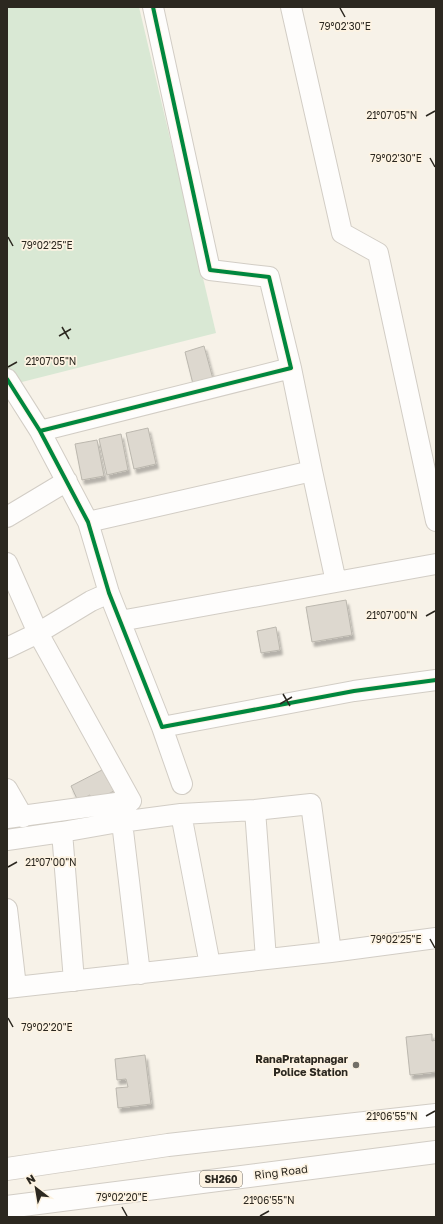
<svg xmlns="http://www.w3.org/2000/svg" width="443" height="1224" viewBox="0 0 443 1224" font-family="'Golos Text',sans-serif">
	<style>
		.green { fill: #d9e8d4 }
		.building { fill: #ddd8cf; stroke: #bbb7ae; filter: url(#shadow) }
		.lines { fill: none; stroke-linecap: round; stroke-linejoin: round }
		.minor-casing { stroke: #d2cdc5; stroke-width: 22 }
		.primary-casing { stroke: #d2cdc5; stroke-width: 24 }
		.minor { stroke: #fefdfc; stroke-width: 20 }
		.primary { stroke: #fefdfc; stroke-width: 22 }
		.cycleway-casing { stroke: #fdf3e2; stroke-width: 6 }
		.cycleway { stroke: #00873e; stroke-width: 4 }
		.ticks { fill: none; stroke: #2c2820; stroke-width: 1.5 }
		.poi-dot { fill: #736f66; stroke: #fdf3e2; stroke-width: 1.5 }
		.labels { text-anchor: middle; stroke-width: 3.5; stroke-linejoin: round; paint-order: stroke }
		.shield { fill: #fdf3e2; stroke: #6b655a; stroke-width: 1 }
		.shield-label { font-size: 10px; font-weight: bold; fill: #2c2820 }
		.poi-label { font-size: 11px; font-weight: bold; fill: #2c2820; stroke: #fdf3e2; text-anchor: end }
		.street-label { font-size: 11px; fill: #2c2820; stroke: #fdf3e2 }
		.ticks-label { font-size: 10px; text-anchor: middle; fill: #2c2820; stroke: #fdf3e2; stroke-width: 3.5; stroke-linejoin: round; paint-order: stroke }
	</style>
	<defs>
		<filter id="shadow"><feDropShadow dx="2.5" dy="4.5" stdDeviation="1" flood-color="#0004"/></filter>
	</defs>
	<rect width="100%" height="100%" fill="#f7f2e8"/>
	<path class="green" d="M7,7H139L216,333L10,385L7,379Z"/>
	<path class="building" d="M204,346L213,379L193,384L185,352Z
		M148,428L156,464L134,469L126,433Z
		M121,434L128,470L107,475L99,439Z
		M97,440L104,476L82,480L75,444Z
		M346,600L352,635L312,642L306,607Z
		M276,627L280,650L261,653L257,631Z
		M102,770L114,791L93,802L90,795L78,801L71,786Z
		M432,1034V1041L436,1040V1072L410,1075L406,1037Z
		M145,1055L151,1104L118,1108L116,1088L128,1087L126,1079L117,1080L115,1059Z"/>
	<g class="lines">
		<g class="minor-casing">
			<path id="minor" d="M291,7L342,233L378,253L436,521
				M7,379L40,431L88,522L109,593L162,727L354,691L436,680
				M40,431L291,368L269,277L210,270L153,7
				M7,517L67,481
				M88,522L312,471
				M7,563L38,633L131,801L7,818
				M336,582L436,564
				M120,621L336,582L312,471L291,368
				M7,648L38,633L91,601L109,593
				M162,727L182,784
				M7,789L23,817
				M255,810L266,959
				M181,814L210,965
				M122,822L140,974
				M62,832L74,981
				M7,840L62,832L113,823L181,814L255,810L311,804L331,952
				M7,909L16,987
				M7,988L331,952L436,938"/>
		</g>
		<g class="primary-casing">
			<path id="primary" d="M7,1169L168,1145L436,1115
				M7,1207L436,1152"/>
		</g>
		<use href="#minor" class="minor"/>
		<use href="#primary" class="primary"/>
		<g class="cycleway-casing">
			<path id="cycleway" d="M7,379L40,431L88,522L109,593L162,727L354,691L436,680
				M40,431L291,368L269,277L210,270L153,7"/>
		</g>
		<use href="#cycleway" class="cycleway"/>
	</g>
	<path class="ticks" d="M340,8L345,17M426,116L435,111M430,158L435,167M8,237L13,246M62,327L69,339M59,336L71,329M8,367L17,362M426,616L435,611M283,694L290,706M280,704L292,697M8,867L17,862M430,939L435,948M8,1018L13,1027M426,1116L435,1111M122,1207L127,1216M260,1216L269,1211"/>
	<circle class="poi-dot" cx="356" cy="1065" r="4"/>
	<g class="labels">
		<rect class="shield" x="200" y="1171" width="42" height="16" rx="3"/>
		<g class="shield-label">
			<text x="221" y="1183">SH260</text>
		</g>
		<g class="poi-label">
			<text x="348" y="1063">RanaPratapnagar<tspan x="348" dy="13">Police Station</tspan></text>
		</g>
		<g class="street-label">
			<text transform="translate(281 1172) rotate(-7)" y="4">Ring Road</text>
		</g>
	</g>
	<g class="ticks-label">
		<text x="345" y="30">79°02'30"E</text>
		<text x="392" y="119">21°07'05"N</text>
		<text x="396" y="162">79°02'30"E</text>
		<text x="47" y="249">79°02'25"E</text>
		<text x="51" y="365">21°07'05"N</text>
		<text x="392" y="619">21°07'00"N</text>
		<text x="51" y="866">21°07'00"N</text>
		<text x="396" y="943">79°02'25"E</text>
		<text x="47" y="1031">79°02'20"E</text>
		<text x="392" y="1120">21°06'55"N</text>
		<text x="122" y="1201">79°02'20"E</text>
		<text x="269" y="1204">21°06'55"N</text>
	</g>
	<rect width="443" height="1224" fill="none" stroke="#2c2820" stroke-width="16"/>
	<g transform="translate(36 1188) rotate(329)" stroke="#fdf3e2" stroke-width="3" paint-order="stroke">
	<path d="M0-3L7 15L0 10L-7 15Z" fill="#2c2820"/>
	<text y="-6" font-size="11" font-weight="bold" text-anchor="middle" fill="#2c2820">N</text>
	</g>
</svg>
